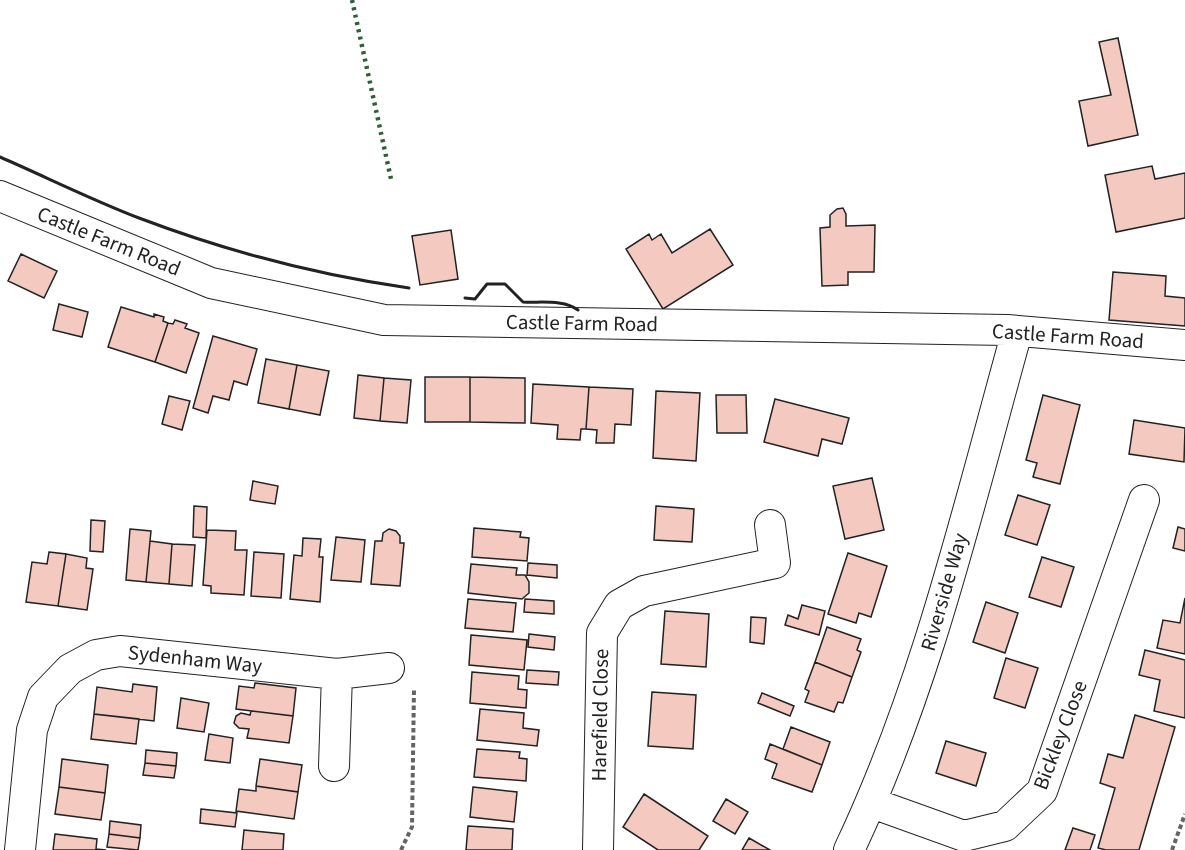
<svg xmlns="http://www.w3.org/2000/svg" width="1185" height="850" viewBox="0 0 1185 850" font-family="'Source Sans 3',sans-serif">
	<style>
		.building { fill: #f3c9c0; stroke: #222; stroke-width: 1.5 }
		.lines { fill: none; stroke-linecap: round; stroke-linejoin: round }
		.minor-casing { stroke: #222; stroke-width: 32 }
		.path { stroke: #646464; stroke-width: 4; stroke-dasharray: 4.5 3; stroke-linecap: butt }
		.minor { stroke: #fff; stroke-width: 30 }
		.hedge { stroke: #2f5e38; stroke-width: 4.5; stroke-dasharray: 3 4.5; stroke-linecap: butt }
		.wall { stroke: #222; stroke-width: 3 }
		.labels { text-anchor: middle; stroke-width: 4.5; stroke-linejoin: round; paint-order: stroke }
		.street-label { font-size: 21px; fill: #222; stroke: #fff }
	</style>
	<rect width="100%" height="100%" fill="#fff"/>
	<path class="building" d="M1118,38L1138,135L1088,146L1079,101L1111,95L1099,42Z
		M1152,166L1155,179L1185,173V218L1116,232L1105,175Z
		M843,208L846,214V226L875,225L874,272H848V285L822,286L820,228L830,227V215L837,209Z
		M710,229L733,265L663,309L626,249L649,234L652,240L661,234L672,253Z
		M451,230L458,279L420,285L412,236Z
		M21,254L57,271L44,298L8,281Z
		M1113,272L1166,276L1165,296L1185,298V326L1109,320Z
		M59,304L88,312L82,337L53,330Z
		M121,307L154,317V314L164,317L163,321L168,323L155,362L108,347Z
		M175,320L187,324L185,328L199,333L186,373L155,362L168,323L173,324Z
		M213,336L257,349L247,385L234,381L229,400L213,396L208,413L193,408Z
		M266,359L297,365L289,409L258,403Z
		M297,365L329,371L320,415L289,409Z
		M358,375L384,378L380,421L354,418Z
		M425,377H470V422H425Z
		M470,377L525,378V423L470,422Z
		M384,378L411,380L407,423L380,421Z
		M533,384L589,387L586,429H581L580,440L557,439L558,425L531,423Z
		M589,387L633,389L631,425L615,424L614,443H596L597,430L586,429Z
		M656,391L700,393L696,461L653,458Z
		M716,395H746L747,433H717Z
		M1043,395L1080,405L1060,484L1033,477L1037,463L1026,460Z
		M169,396L190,401L182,430L162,424Z
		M775,399L849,418L842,444L822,439L818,456L764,442Z
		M1134,420L1185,428L1184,462L1129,454Z
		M872,478L884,530L845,539L833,486Z
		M253,481L278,486L275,504L250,500Z
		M1018,495L1050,505L1037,545L1005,535Z
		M194,506L207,507L206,538L193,537Z
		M656,506L694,509L692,542L654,540Z
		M91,520L105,521L103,552L90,551Z
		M1178,527L1185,529V551L1173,548Z
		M474,528L521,532L520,537L529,538L527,561L472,557Z
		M130,529L151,531L146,582L126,580Z
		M389,529L396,531L400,536V543H404L400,586L371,584L375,541H382L383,533Z
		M207,530L236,531L235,550H247L244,595L211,593V586L203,585Z
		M336,537L365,540L361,582L331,580Z
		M303,538L321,539L319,557H323L320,602L290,599L294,555L302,556Z
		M150,541L172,544L169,584L146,582Z
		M172,544L195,545L192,586L169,584Z
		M49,552L66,554L58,606L26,602L32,562L47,564Z
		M254,552L284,554L281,598L251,596Z
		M848,553L887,566L871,617L859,613L856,623L828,614Z
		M66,554L87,558L86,568L93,569L87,610L58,606Z
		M1042,557L1074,567L1061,607L1029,597Z
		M528,563L557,565V578L527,575Z
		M471,564L517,568L516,575H525L529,582V593L522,599L468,593Z
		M1185,598V654L1157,648L1163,620L1180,623Z
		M468,599L516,603L513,632L465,628Z
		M525,599L554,601V614L524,612Z
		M986,602L1018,613L1005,653L973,642Z
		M802,605L825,611L819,635L785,625L788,615L798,619Z
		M665,611L709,614L706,667L661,664Z
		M751,617L766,618L764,644L750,642Z
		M827,627L861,639L857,650L861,652L852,677L815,662Z
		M529,634L555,637L554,650L528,647Z
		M471,635L527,640L524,670L469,665Z
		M1145,650L1185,660V718L1154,711L1160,680L1139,675Z
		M1006,658L1038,668L1025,708L994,698Z
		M815,662L852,677L843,703L838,702L834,712L805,702L809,691L805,689Z
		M527,670L559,672L558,685L526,683Z
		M472,672L519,676L518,689L527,690L526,708L470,703Z
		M255,683L296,688L293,716L236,709L239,686L254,688Z
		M133,684L157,687L154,721L94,714L97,687L132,692Z
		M652,692L696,695L693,749L648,746Z
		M762,693L794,706L790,716L758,703Z
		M181,698L209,703L204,732L177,728Z
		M480,709L524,713L523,728L539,730L537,746L477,740Z
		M251,711L293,716L289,743L247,738L249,729L239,728L234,723L236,716L241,713L250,715Z
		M94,714L139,719L136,744L91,739Z
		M1135,715L1175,727L1139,850H1106L1098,848L1115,788L1100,783L1108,754L1123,758Z
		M791,727L830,742L822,765L783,749Z
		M209,734L233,738L230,763L205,760Z
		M946,741L986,753L976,786L936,773Z
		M770,744L822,765L812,792L772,778L777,764L765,759Z
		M477,749L520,752L519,758L527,759L526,781L474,777Z
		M146,750L177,753L176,766L145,763Z
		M62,759L108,765L105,793L59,787Z
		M260,759L302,765L298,792L256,786Z
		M145,763L176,766L174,778L143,775Z
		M256,786L298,792L294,819L236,811L239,789L256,791Z
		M59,787L105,793L101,820L55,814Z
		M473,787L517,792L514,822L470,817Z
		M644,794L708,836L699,850H658L623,827Z
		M726,799L748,812L735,834L713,821Z
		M201,809L237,813L235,827L200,823Z
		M110,821L141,825L140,838L109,834Z
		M468,826L513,829L512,850H466Z
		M1073,828L1095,835L1090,850H1065Z
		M244,830L284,834L283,850H242Z
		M55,834L97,839L96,849L106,850H53Z
		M109,834L140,838L138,850L107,847Z
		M749,838L770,850H742Z"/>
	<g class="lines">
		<g class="minor-casing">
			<path id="minor" d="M0,196L211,283L384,320L1007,330L1185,345
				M334,766L337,674
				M872,803L964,836L1005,826L1042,791L1144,500
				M20,850L32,730L43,697L70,669L96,655L120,651L337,674L389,668
				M598,850L602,633L619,605L644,591L775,563L770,525
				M849,850C926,688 967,512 1015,339L1007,330"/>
		</g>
		<path class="path" d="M401,850L412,827L414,688
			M1172,850L1185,814"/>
		<use href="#minor" class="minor"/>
		<path class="hedge" d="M352,0L391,179"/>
		<path class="wall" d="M0,157C46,177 92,200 139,218C226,251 317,275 409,288
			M465,298L475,299L487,284H505L523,302C540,303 564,299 578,310"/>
	</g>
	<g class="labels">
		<g class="street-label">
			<text transform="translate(109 241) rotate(22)" y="7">Castle Farm Road</text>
			<text transform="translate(582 323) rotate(1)" y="7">Castle Farm Road</text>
			<text transform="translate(1068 336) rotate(4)" y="7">Castle Farm Road</text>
			<text transform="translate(944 592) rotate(-74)" y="7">Riverside Way</text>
			<text transform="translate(195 659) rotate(6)" y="7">Sydenham Way</text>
			<text transform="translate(600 715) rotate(-89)" y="7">Harefield Close</text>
			<text transform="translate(1060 735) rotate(-69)" y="7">Bickley Close</text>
		</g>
	</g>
</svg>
